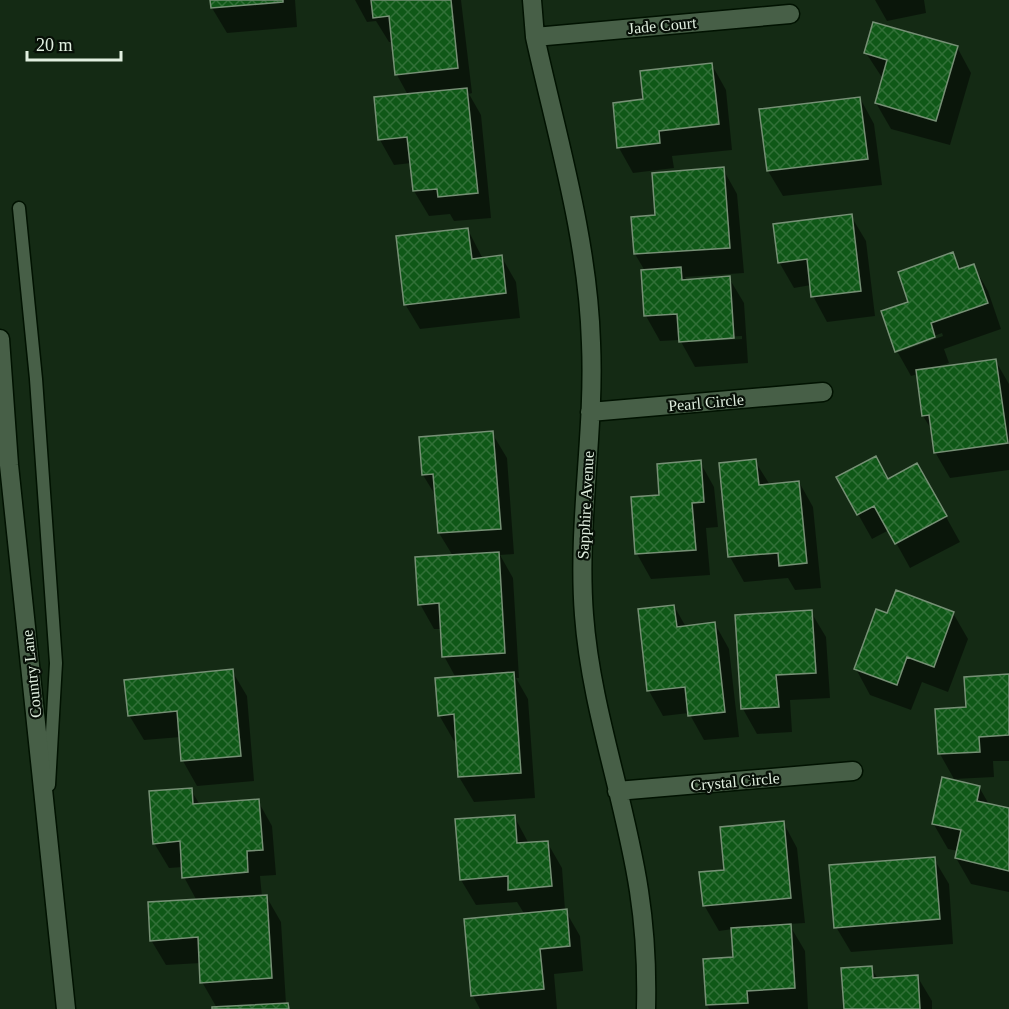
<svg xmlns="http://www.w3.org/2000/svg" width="1009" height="1009" viewBox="0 0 1009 1009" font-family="Georgia,serif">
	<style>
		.shadow { fill: #0007; fill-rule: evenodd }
		.building { fill: url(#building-cross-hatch); stroke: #769075; stroke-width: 1.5 }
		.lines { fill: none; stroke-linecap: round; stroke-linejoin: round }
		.lane-casing { stroke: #011201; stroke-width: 15 }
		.street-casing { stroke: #011201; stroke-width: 21 }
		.lane { stroke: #475f47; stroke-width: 12 }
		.street { stroke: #475f47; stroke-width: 18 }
		.labels { text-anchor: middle; stroke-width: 4.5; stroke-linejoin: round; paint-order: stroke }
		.street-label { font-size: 16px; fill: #e1efe0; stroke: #071007 }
	</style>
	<defs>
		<pattern id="building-cross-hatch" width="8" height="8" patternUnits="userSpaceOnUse" patternTransform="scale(1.5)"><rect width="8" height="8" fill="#0f5817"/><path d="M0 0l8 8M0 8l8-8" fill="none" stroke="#327038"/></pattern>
	</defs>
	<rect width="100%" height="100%" fill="#142a14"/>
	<path class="shadow" d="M212,0H295L297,27L227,33L212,8Z
		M355,0H461L472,93L469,94L481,115L491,218L454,221L450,214L429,216L414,191L411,163L394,165L380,140L408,95L397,75L393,42H389L376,21L367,22Z
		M875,0H924L926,13L887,21Z
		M957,47L971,73L950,145L891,129L876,103L883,79L866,53Z
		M712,65L726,90L732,150L672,156L674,168L633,173L619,148L645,101Z
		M860,98L874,124L882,185L783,196L768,171L761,111Z
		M723,169L737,194L744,273L685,277L687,281L729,278L744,303L748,363L695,367L680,340L660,341L646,316L645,271L635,254L657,216ZM742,336V339L691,342V339Z
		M851,216L866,241L875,316L827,322L813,296L811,285L794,288L779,262Z
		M468,230L483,259L501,256L516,282L520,318L420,329L405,304Z
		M953,254L962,270L973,265L988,291L1001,329L944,349L949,363L936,367L995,360L1009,384V470L950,478L935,452L933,432L923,416L918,374L911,376L897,351L910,302ZM942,333L943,336L899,352V349Z
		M492,433L507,458L514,554L500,555L513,578L519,678H516L528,699L535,798L474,802L459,777L457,740L454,741L439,715L456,678L444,656L442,629H434L420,604L453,556L439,533L437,498L423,475Z
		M755,461L770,485L799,482L813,507L821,588L795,590L788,578L744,582L730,557L721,464Z
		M700,462L714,487L718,527L706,528L710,575L651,579L637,554L632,499L661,497Z
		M888,480L931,490L960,542L910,568L889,530L872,539L858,514Z
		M674,606L686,627L715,624L729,649L739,737L704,740L689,713L663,716L649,691Z
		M811,612L826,637L830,698L790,700L792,732L757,734L743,709Z
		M953,613L968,639L948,692L922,682L911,710L870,695L856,669L888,615Z
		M232,671L247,696L254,781L197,786L183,761L181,737L144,740L129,715Z
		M1009,676V761H993L994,777L954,779L940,754L937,711L967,708Z
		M979,787L990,806L1009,810V892L971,884L956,858L958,851L948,849L933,823Z
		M191,790L200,805L258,801L272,826L276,875L260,876L262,897L266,896L281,922L286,1004L290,1009H214L217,1008L202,982L201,963L166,965L151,940L197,901L184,877L183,867L169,868L154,843Z
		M514,816L529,844L547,842L562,868L565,910L580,936L583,971L554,974L557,1009H480L473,996L525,915L517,902L476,905L461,880Z
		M783,822L797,848L805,923L789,924L805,951L808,1009H709L707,1005L735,958L733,929L719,931L704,905L726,872Z
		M934,859L949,884L953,944L851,952L836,927Z
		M871,968L878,979L917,976L932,1001V1009H845Z"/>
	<path class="building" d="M210,0H283V2L211,8Z
		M371,0H451L458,68L395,75L389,16L373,18Z
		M873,22L958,46L936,121L875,103L887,60L864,53Z
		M712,63L719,124L659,131L660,143L617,148L613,103L643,99L640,71Z
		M467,88L478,193L438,197L437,189L413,191L407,137L378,140L374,97Z
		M860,97L868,159L767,171L759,109Z
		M724,167L730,248L634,254L631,217L655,215L652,173Z
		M852,214L861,291L811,297L807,259L778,263L773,224Z
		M468,228L472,259L502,255L506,293L404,305L396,236Z
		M953,252L959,269L974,264L988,303L931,323L935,337L895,352L881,311L908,302L898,272Z
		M681,267L682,280L730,276L734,338L679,342L677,314L644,316L641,270Z
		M996,359L1008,443L934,453L929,415L922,416L916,370Z
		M493,431L501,529L438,533L433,474L422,475L419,437Z
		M876,456L888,479L917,463L947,516L895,544L874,506L857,515L836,477Z
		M756,459L759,485L799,481L807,563L779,566L778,553L728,557L719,463Z
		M701,460L704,502L692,503L696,550L635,554L631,497L659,495L657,464Z
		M499,552L505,653L442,657L439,603L418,605L415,557Z
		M896,590L954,612L934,667L907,657L897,685L854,669L876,609L887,613Z
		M674,605L677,627L715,622L725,712L688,716L685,687L647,691L638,609Z
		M812,610L816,673L776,675L779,707L741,709L735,615Z
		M233,669L241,756L181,761L177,711L128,716L124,680Z
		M514,672L521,773L458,777L454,714L438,716L435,678Z
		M1009,674V735L979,737L980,752L938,754L935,709L966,707L964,677Z
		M942,777L980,786L977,801L1009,808V871L955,858L961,830L932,824Z
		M192,788L193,804L259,799L263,850L247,851L248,872L182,878L180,841L153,844L149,791Z
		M515,815L517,843L548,841L552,886L508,890V876L460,880L455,819Z
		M784,821L791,898L703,906L699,872L724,870L720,827Z
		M935,857L940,919L834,928L829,865Z
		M267,895L272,978L200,983L198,937L150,941L148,902Z
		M567,909L570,946L540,949L544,989L471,996L464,919Z
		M791,924L795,988L747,991L748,1003L706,1005L703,959L733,957L731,928Z
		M872,966L873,978L918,975L920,1009H844L841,968Z
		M288,1003L289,1009H212V1007Z"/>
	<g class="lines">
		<g class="lane-casing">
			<path id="lane" d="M19,208L36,379L56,663L49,785"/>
		</g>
		<g class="street-casing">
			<path id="street" d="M532,0L535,37C557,137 588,239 591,343C595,433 577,524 584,615C591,709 625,798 639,891C645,930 647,969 646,1009
				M535,37L790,14
				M0,339L9,465L66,1009
				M590,412L823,392
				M617,791L853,771"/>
		</g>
		<use href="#lane" class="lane"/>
		<use href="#street" class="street"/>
	</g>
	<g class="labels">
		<g class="street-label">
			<text transform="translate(662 25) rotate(-5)" y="6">Jade Court</text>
			<text transform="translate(706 402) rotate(-5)" y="6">Pearl Circle</text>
			<text transform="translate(585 505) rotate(-87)" y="6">Sapphire Avenue</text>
			<text transform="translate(31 674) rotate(-96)" y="6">Country Lane</text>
			<text transform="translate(735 781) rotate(-5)" y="6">Crystal Circle</text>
		</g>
	</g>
	<path d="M27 51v9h94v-9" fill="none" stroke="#e1efe0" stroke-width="3"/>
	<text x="36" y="51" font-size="18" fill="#e1efe0" stroke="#071007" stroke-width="4.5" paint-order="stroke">20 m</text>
</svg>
